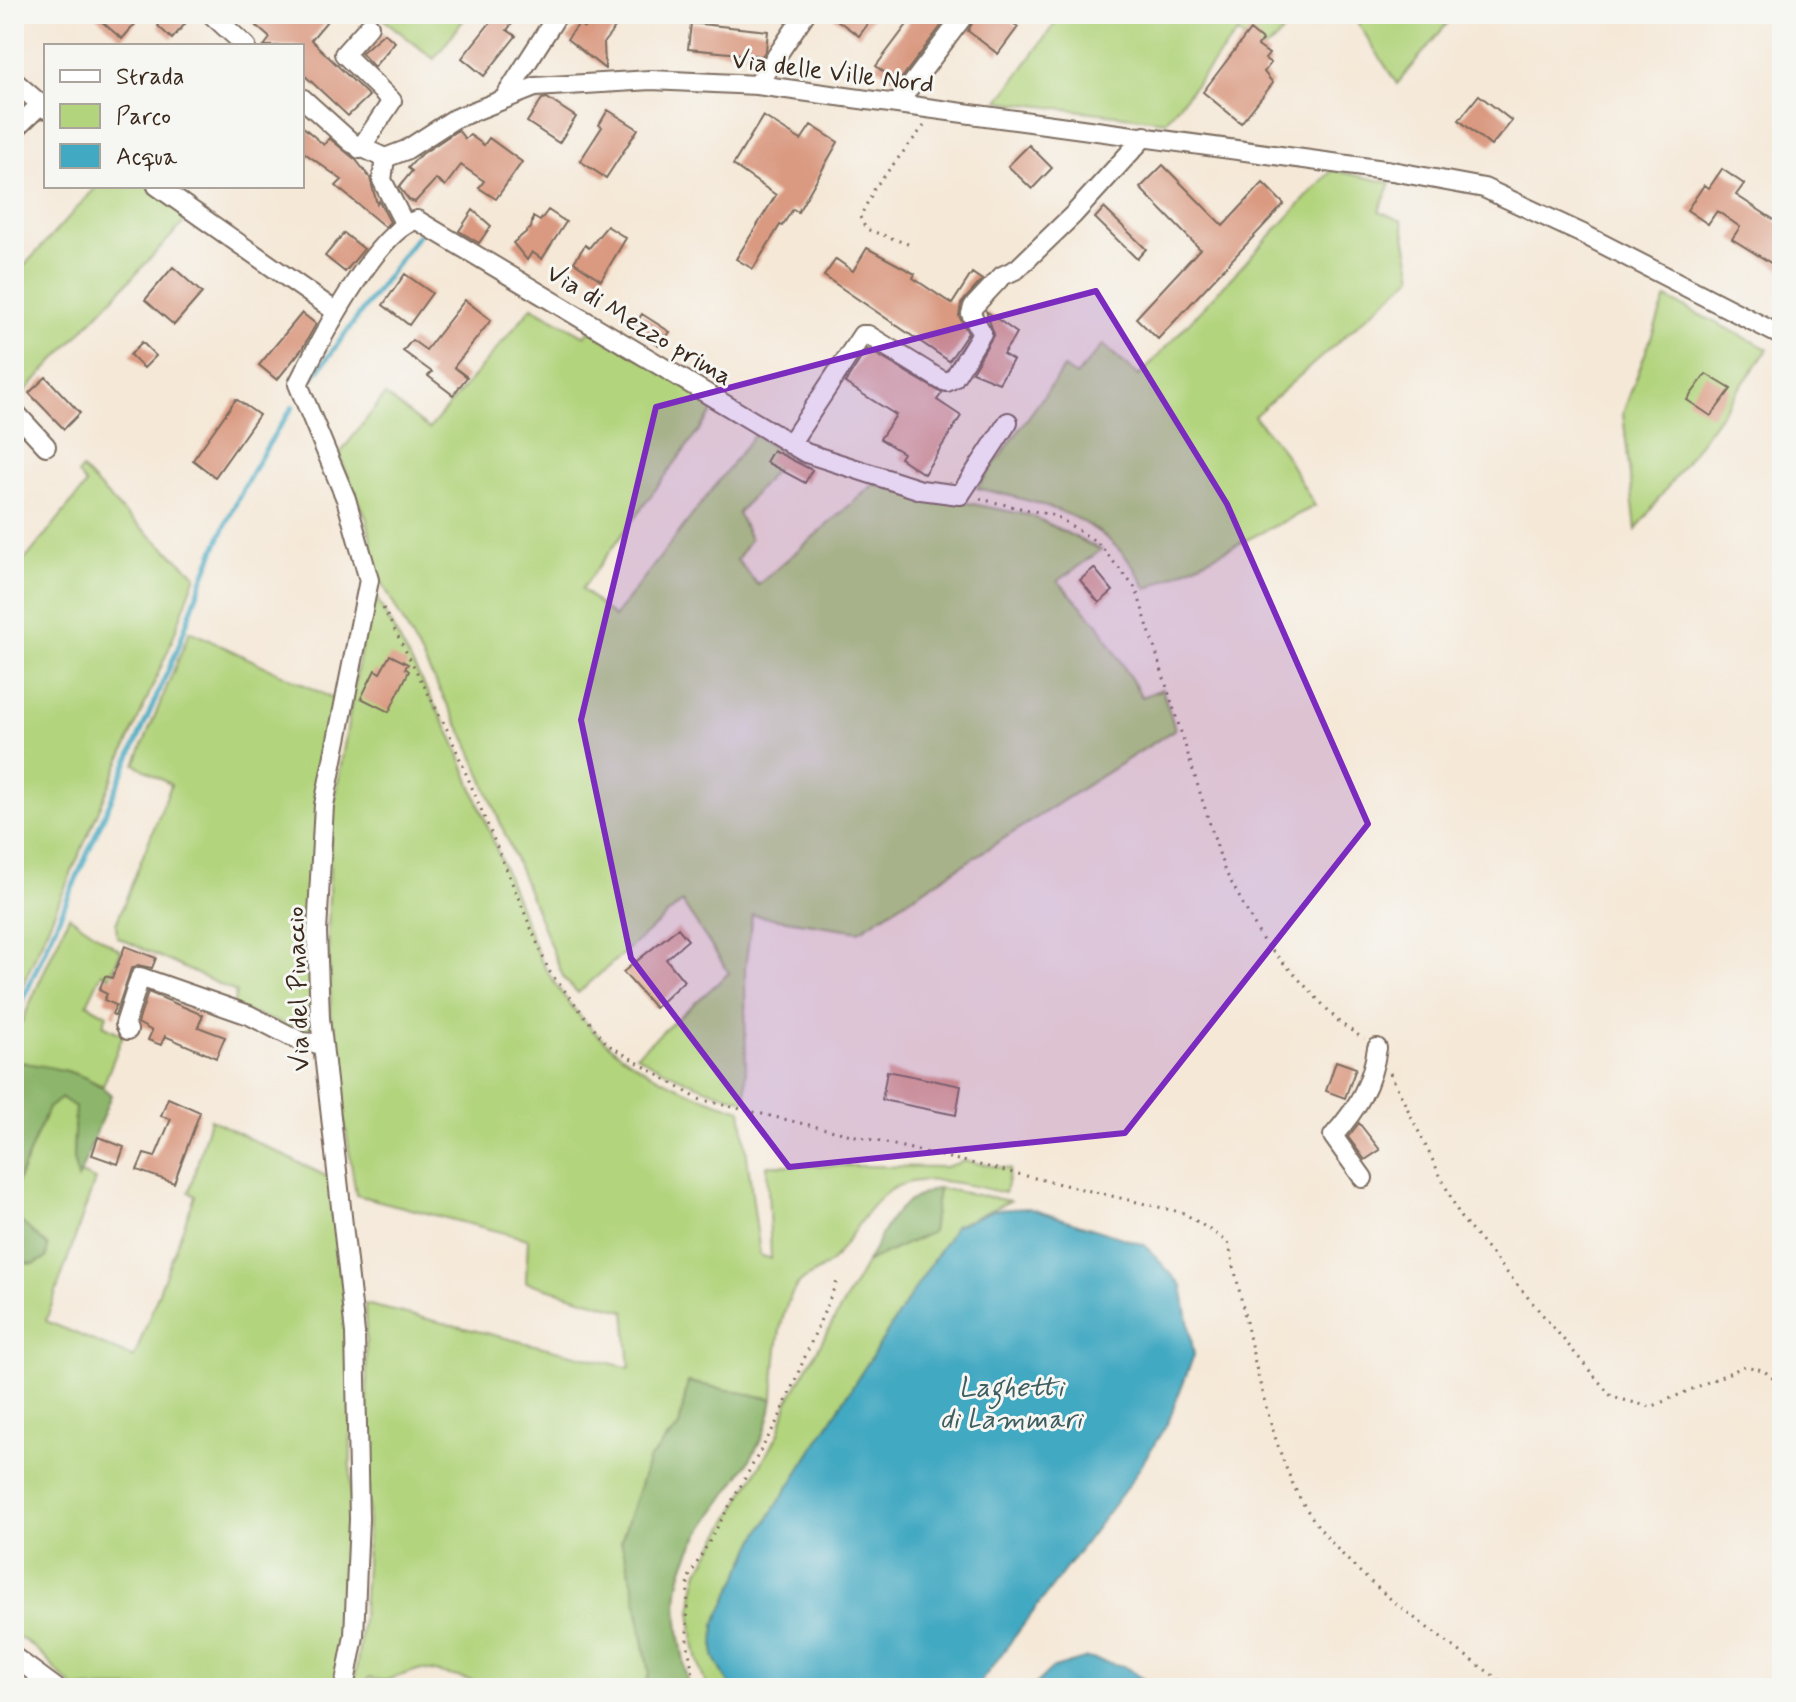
<svg xmlns="http://www.w3.org/2000/svg" width="1796" height="1702" viewBox="0 0 1796 1702" font-family="Mynerve,sans-serif">
	<style>
		.green { fill: #b2d47d; stroke: #767f4e; stroke-width: 2 }
		.forest { fill: #8db66c; stroke: #647045; stroke-width: 2 }
		.water { fill: #42a9c2; stroke: #3e6a70; stroke-width: 2 }
		.lines { fill: none; stroke-linecap: round; stroke-linejoin: round }
		.stream { stroke: #42a9c2; stroke-width: 5 }
		.building { fill: #da9a81 }
		.minor-casing { stroke: #7c6c5f; stroke-width: 22 }
		.path { stroke: #7c6c5f; stroke-width: 3; stroke-dasharray: 2 6; stroke-linecap: butt }
		.minor { stroke: #fff; stroke-width: 18 }
		.marked { fill: #7b2cbf; fill-opacity: 0.2; stroke: #7b2cbf; stroke-width: 6; stroke-linejoin: round }
		.labels { text-anchor: middle; stroke-width: 6; stroke-linejoin: round; paint-order: stroke }
		.street-label { font-size: 26px; fill: #3b2a1e; stroke: #f6f6f2 }
		.water-label { font-size: 28px; font-style: italic; fill: #3e5d60; stroke: #f6f6f2 }
	</style>
	<rect width="100%" height="100%" fill="#f6f6f2"/>
	<filter id="ink" filterUnits="userSpaceOnUse"><feTurbulence type="fractalNoise" baseFrequency=".0125" numOctaves="2"/><feDisplacementMap in="SourceGraphic" scale="16" xChannelSelector="R" yChannelSelector="G"/><feConvolveMatrix kernelMatrix="1 2 1 2 8 2 1 2 1" color-interpolation-filters="sRGB"/></filter>
	<filter id="wash" filterUnits="userSpaceOnUse"><feTurbulence type="fractalNoise" baseFrequency=".006" numOctaves="4" result="noise"/><feDisplacementMap in="SourceGraphic" scale="32" xChannelSelector="R" yChannelSelector="G"/><feGaussianBlur stdDeviation="1.8" result="paint"/><feColorMatrix in="noise" values="0 0 0 0 0 0 0 0 0 0 0 0 0 0 0 0 0 1.4 0 .05"/><feComposite in="paint" operator="in"/></filter>
	<g filter="url(#wash)">
		<rect width="100%" height="100%" fill="#f5e8d7"/>
		<path class="green" d="M377,14H468L434,59Z
			M1062,14H1299L1271,45L1257,53L1238,32L1166,121L999,101Z
			M1352,14H1455L1397,84Z
			M1332,170L1391,183L1379,211L1402,221L1413,276L1254,416L1281,448L1315,506L1147,589C1110,517 1049,505 977,488L1064,368L1076,376L1103,345L1139,376Z
			M97,186H150L191,215L20,397L14,391V277Z
			M1666,298L1768,349L1636,530L1623,413Z
			M532,307L585,336L591,328L710,402L714,410L582,589L614,617L754,435L788,455L738,513L750,539L737,560L758,585L874,484L1032,516L1101,550L1058,581L1098,624L1142,697L1162,689L1175,729L859,931L752,915L745,968L746,1100C707,1092 671,1075 636,1055L729,973L682,902L578,993L564,979L468,743L377,573L367,519L339,455L385,395L429,429Z
			M82,469L121,510L196,575L168,651L14,1005V562L20,566L86,485L78,474Z
			M376,597L453,739L540,959C588,1045 648,1082 741,1110L760,1255L771,1259L767,1165L945,1167L965,1161L1010,1169L1005,1193C972,1186 916,1169 886,1193C864,1210 850,1240 832,1261C821,1272 802,1276 794,1290C777,1318 775,1367 773,1399L688,1382L679,1428L665,1440L621,1541L634,1588L649,1674L644,1688H509L421,1669L384,1681L369,1678L360,1688L354,1684C374,1557 368,1432 365,1304L630,1368L625,1311L526,1282L528,1239L356,1195L332,1041L328,933L331,823L368,607Z
			M190,631L343,703L327,770L314,1026L306,1032L233,1007L236,992L117,937L116,924L171,785L135,764Z
			M69,916L121,951L110,976L102,973L87,1004L107,1015L103,1025L123,1035L103,1086L68,1071L14,1061V1039Z
			M62,1098L75,1106L73,1159L78,1178L81,1174L95,1180L46,1321L134,1358L195,1196L189,1192L210,1119L338,1182L351,1368L350,1623L336,1688H75C50,1669 43,1648 14,1635V1262L34,1264L46,1258L21,1222L14,1190L48,1107Z
			M938,1188L1010,1201L955,1226L758,1535L715,1624L714,1656L731,1688H707C692,1649 686,1612 699,1571L779,1433L787,1403L867,1262L932,1232Z"/>
		<path class="forest" d="M14,1061C46,1067 87,1070 111,1095L78,1179L73,1159L75,1107L62,1098L48,1108L14,1190Z
			M938,1188L932,1232L867,1262C890,1221 891,1204 938,1188Z
			M14,1200L21,1222L48,1246L46,1258L34,1264L14,1262Z
			M688,1382L773,1399C765,1468 692,1517 679,1584C673,1616 684,1656 688,1688H644L649,1674L634,1588L621,1541L649,1459L679,1427Z"/>
		<path class="water" d="M1028,1208L1145,1245L1182,1286L1194,1355L1168,1422L1130,1483L976,1688H731L714,1656L715,1624L758,1535L955,1226L994,1210Z
			M1087,1658L1124,1666L1157,1688H1031L1051,1669Z"/>
		<g class="lines">
			<path class="stream" d="M312,379L418,235
				M14,1020L178,648C207,562 240,481 293,407"/>
		</g>
		<g id="blocks">
			<path class="building" d="M93,14H144L122,39Z
				M168,14H174L185,24L172,39L158,26Z
				M243,14H333L311,40L369,96L348,116L302,73V46H264L270,38Z
				M497,14H520L507,30L516,36L484,76L462,58Z
				M597,14H626L604,42L605,69L567,39L579,24L584,28Z
				M829,14H875L859,36Z
				M915,14H950L898,83L876,66Z
				M977,14H1002L1018,27L998,54L968,31Z
				M691,23L768,31L766,50L762,56L688,49Z
				M1250,30L1262,40L1258,46L1269,54L1265,59L1271,63L1264,72L1273,83L1241,123L1203,92Z
				M384,33L395,42L374,67L361,53Z
				M1479,95L1512,121L1491,146L1459,120Z
				M547,98L576,117L559,143L527,122L542,99Z
				M608,110L638,129L606,178L580,161L602,127L599,125Z
				M763,116L801,140L811,125L838,142L798,212L793,209L782,226L780,225L753,269L736,259L776,195L733,165Z
				M302,126L324,145L329,138L356,160L370,178L377,204L379,201L390,222L385,227L336,186L342,180L302,151Z
				M458,130L465,139L470,135L484,145L489,138L522,162L496,199L479,188L484,181L461,165L445,186L436,179L415,202L409,200L399,187L412,171L408,168L419,156Z
				M1029,145L1052,168L1032,189L1008,166Z
				M1163,165L1223,226L1263,183L1284,204L1158,339L1136,318L1200,249L1140,188Z
				M1722,169L1744,184L1736,195L1782,225V270L1732,239L1740,227L1717,211L1708,224L1687,210L1704,185L1709,188Z
				M1104,208L1146,249L1137,259L1095,218Z
				M473,210L491,226L479,243L459,231Z
				M548,210L566,222L542,259L532,252L527,260L513,243L531,228L533,217L540,221Z
				M607,226L626,238L601,280L574,262L585,245L589,248Z
				M344,233L364,249L345,272L325,256Z
				M867,248L915,274L913,278L952,304L972,273L982,280L961,304L959,316L968,333L949,361L824,276L836,259L853,271Z
				M173,267L202,293L174,325L145,300Z
				M405,274L432,293L409,325L383,305Z
				M465,300L491,320L454,367L467,377L453,395L428,376L432,372L403,351L412,340L426,350Z
				M986,311L1017,333L1003,354L1013,360L999,383L972,372L994,334Z
				M302,313L316,324L302,349L277,380L259,365Z
				M642,314L670,332L660,346L633,328Z
				M142,342L156,356L144,368L130,355Z
				M867,349L942,393L937,400L961,416L924,474L900,458L903,453L880,439L896,415L845,383Z
				M1706,374L1731,389L1711,416L1687,400Z
				M46,377L80,413L64,429L29,393Z
				M236,399L259,415L215,477L193,460Z
				M773,450L812,470L805,483L766,462Z
				M1094,568L1113,591L1099,603L1080,580Z
				M390,655L408,664L405,668L409,671L389,712L361,698L375,670L380,673Z
				M678,928L688,940L666,959L684,981L655,1008L623,972Z
				M125,946L156,958L152,968L138,965L131,969L115,1016L112,1014L116,1005L104,1000L107,994L99,990L105,976L112,978Z
				M148,992L203,1015L198,1027L225,1037L216,1058L165,1036L161,1045L148,1040L152,1031L138,1023Z
				M1336,1061L1356,1068L1345,1098L1326,1091Z
				M887,1071L961,1086L956,1115L882,1100Z
				M168,1098L200,1112L174,1183L137,1170L144,1154L155,1157L171,1119L161,1116Z
				M1359,1123L1380,1150L1365,1160L1348,1137Z
				M98,1137L124,1147L118,1164L92,1155Z"/>
		</g>
	</g>
	<g filter="url(#ink)">
		<use href="#blocks" fill-opacity="0" stroke="#7c6c5f" stroke-width="2"/>
		<g class="lines">
			<g class="minor-casing">
				<path id="minor" d="M211,14L246,46
					M14,81L46,109
					M757,85L805,14
					M505,97L558,14
					M302,98L352,143L385,158L406,150L454,119L535,87L651,80L757,85L1392,171L1484,188L1583,234L1782,336
					M897,104L965,14
					M14,130L40,105
					M360,149L392,101L344,54L369,26
					M385,158L382,180L404,223
					M157,186L335,311
					M14,411L46,446
					M790,444L862,335H868L941,380L947,382L954,378L982,333L971,314L973,307L1002,276L1017,269L1073,215L1145,136
					M128,1030L125,1024L140,977L249,1015L302,1042L323,1044
					M1363,1178L1333,1136C1357,1109 1372,1084 1377,1048
					M14,1657L56,1688
					M344,1688L354,1636L359,1519L355,1333L320,1018L317,932L324,805L369,580L346,499L298,384C317,346 377,229 417,220L806,453L921,490L960,495L1008,422"/>
			</g>
			<path class="path" d="M908,244L866,229L860,217L876,186L924,126
				M980,499L1056,516L1098,543L1136,589L1224,869L1263,941L1340,1023L1364,1039
				M383,608L449,733L549,971L607,1044L698,1099L1184,1213L1228,1242C1248,1321 1259,1406 1292,1482C1329,1567 1438,1634 1510,1688
				M1390,1073L1461,1218L1612,1397L1651,1407L1745,1366L1763,1370L1782,1386
				M695,1688L687,1639L688,1579L779,1418L838,1279"/>
			<use href="#minor" class="minor"/>
		</g>
	</g>
	<path class="marked" d="M1096,291L1227,504L1368,824L1125,1133L789,1167L631,958L581,720L656,407Z"/>
	<g class="labels">
		<g class="street-label">
			<text transform="translate(833 71) rotate(7)" y="9">Via delle Ville Nord</text>
			<text transform="translate(640 324) rotate(31)" y="9">Via di Mezzo prima</text>
			<text transform="translate(297 989) rotate(-92)" y="9">Via del Pinaccio</text>
		</g>
		<g class="water-label">
			<text x="1011" y="1396">Laghetti<tspan x="1011" dy="32">di Lammari</tspan></text>
		</g>
	</g>
	<rect width="1796" height="1702" fill="none" stroke="#f6f6f2" stroke-width="48"/>
	<rect x="44" y="44" width="260" height="144" fill="#f6f6f2" stroke="#aba49d" stroke-width="2"/>
	<rect x="60" y="70" width="40" height="12" fill="#ffffff" stroke="#aba49d" stroke-width="2"/>
	<text x="116" y="84" font-size="24" fill="#3b2a1e">Strada</text>
	<rect x="60" y="104" width="40" height="24" fill="#b2d47d" stroke="#aba49d" stroke-width="2"/>
	<text x="116" y="124" font-size="24" fill="#3b2a1e">Parco</text>
	<rect x="60" y="144" width="40" height="24" fill="#42a9c2" stroke="#aba49d" stroke-width="2"/>
	<text x="116" y="164" font-size="24" fill="#3b2a1e">Acqua</text>
</svg>
